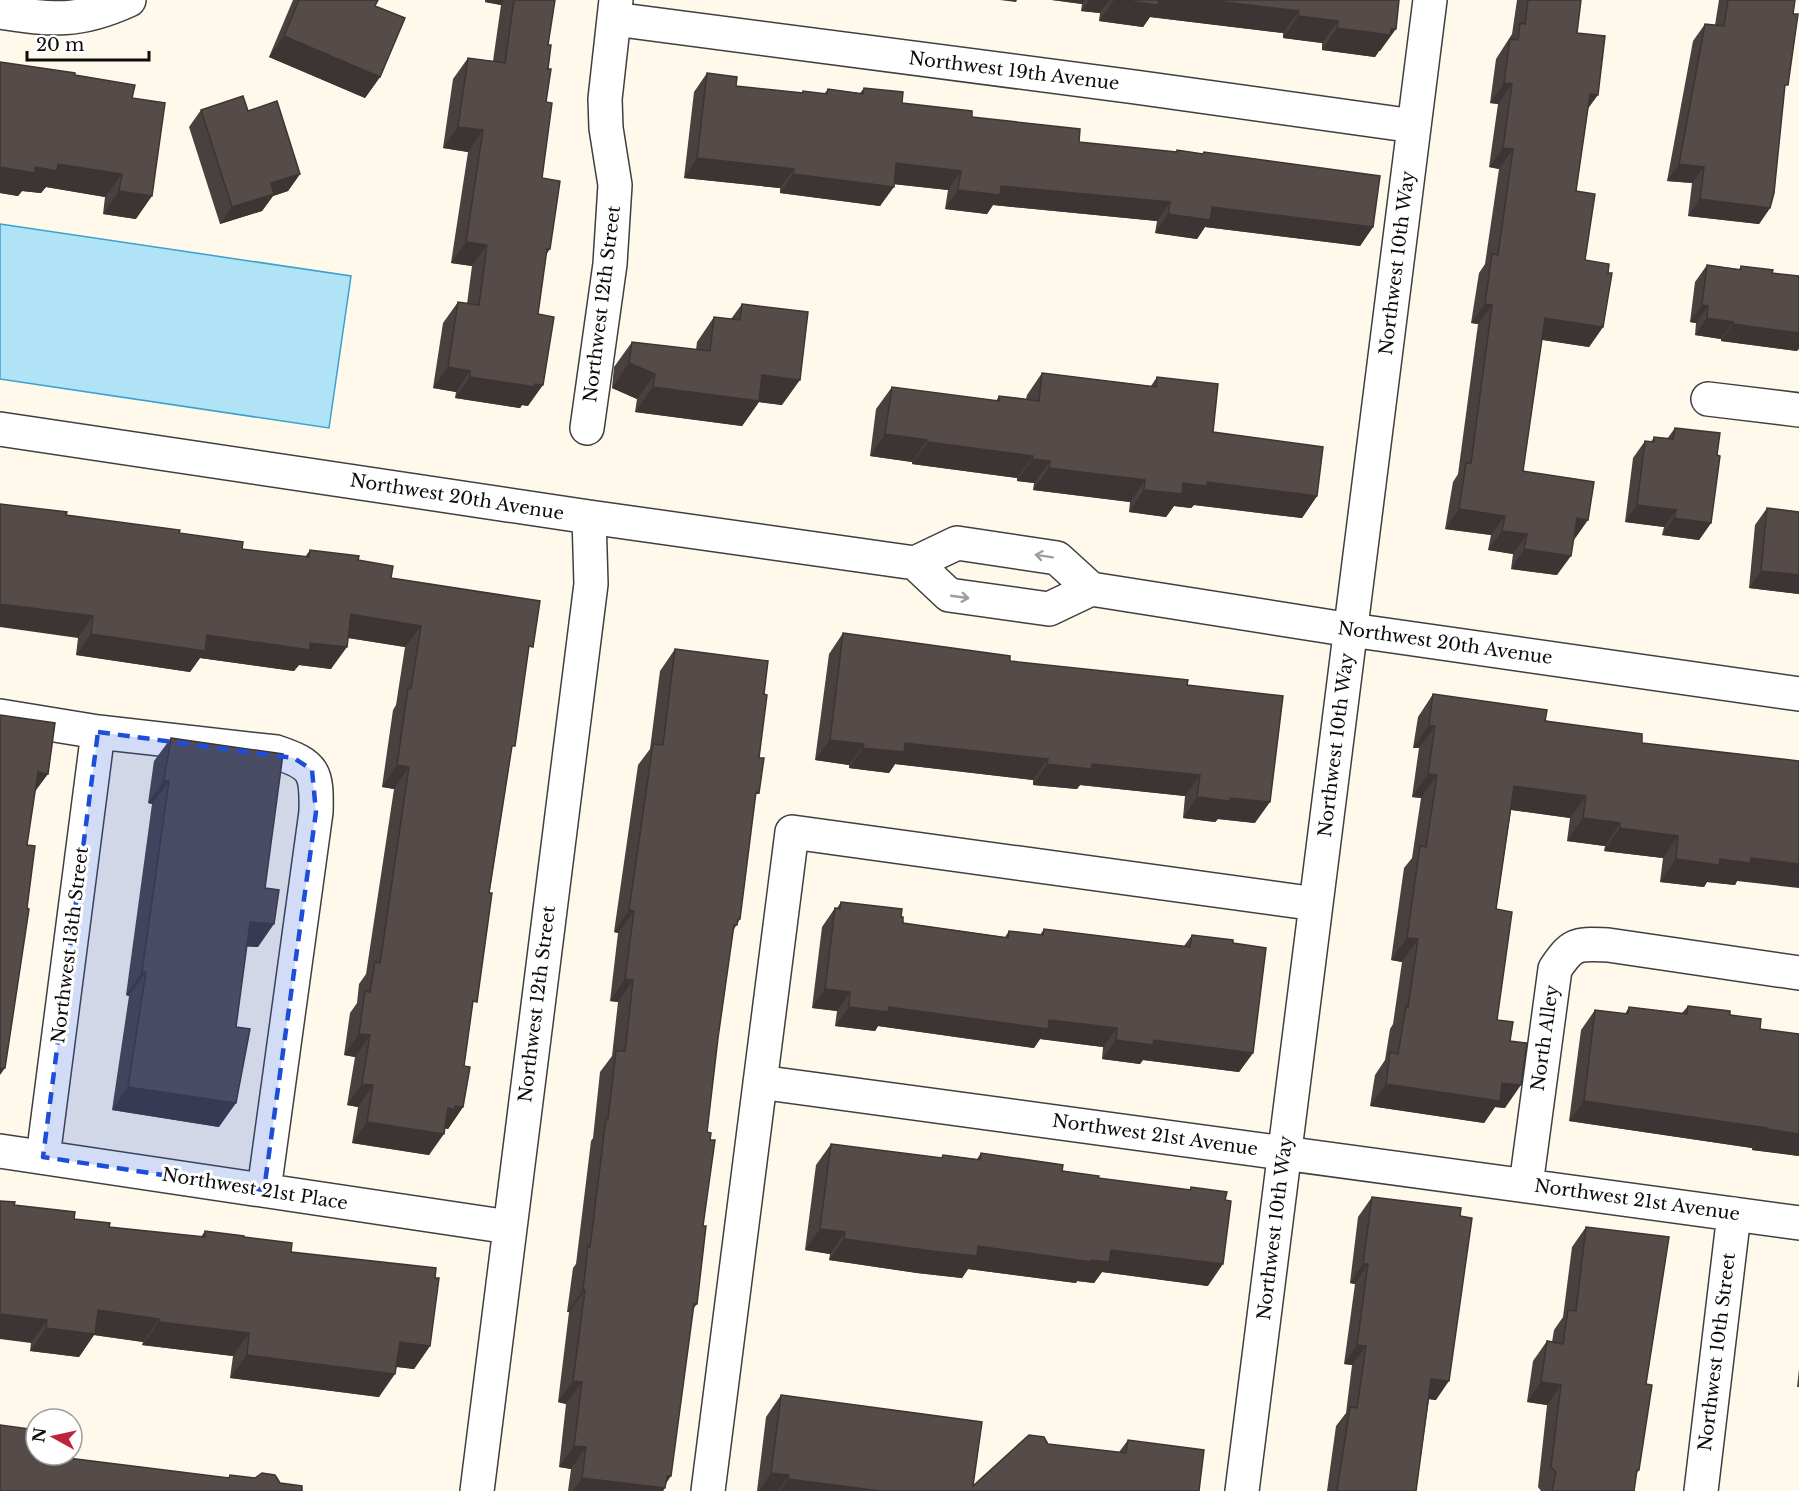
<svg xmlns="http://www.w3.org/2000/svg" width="1799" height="1491" viewBox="0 0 1799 1491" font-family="'Libre Baskerville',serif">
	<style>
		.water { fill: #b1e3f6; stroke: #38a1cd; stroke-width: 1.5 }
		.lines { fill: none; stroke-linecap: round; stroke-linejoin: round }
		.minor-casing { stroke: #3f3f3f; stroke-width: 36 }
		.minor { stroke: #fff; stroke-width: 33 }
		.wall { fill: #49413f }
		.shaded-wall { fill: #3c3533 }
		.building { fill: #554c49; stroke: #3c3533; stroke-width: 1.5 }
		.oneway { stroke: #9e9e9e }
		.marked { fill: #1d4ed8; fill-opacity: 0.2; stroke: #1d4ed8; stroke-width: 4.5; stroke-dasharray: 12 8; stroke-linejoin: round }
		.labels { text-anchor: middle; stroke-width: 6; stroke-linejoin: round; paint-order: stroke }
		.street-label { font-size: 18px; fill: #0c0c0c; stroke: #fff }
	</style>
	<rect width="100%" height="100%" fill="#fff9ec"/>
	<path class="water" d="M0,224L351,276L329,428L0,379Z"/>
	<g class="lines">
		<g class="minor-casing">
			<path id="minor" d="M0,12C52,20 79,23 129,0
				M614,19L1135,87L1414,126
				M1708,399L1799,410
				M587,428L610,264L615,185L606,128L605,99L616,0
				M0,429L589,517L915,563L957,543L1057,558L1091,589L1351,630L1799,694
				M915,563L949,595L1049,609L1091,589
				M0,716L98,732L276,752C315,765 317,772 316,812L264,1190
				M760,1082L1799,1223
				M0,1151L509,1227
				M43,1157L98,732
				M1526,1185L1555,969C1573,942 1577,944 1608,945L1799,973
				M477,1491L591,584L589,517
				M708,1491L792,832L1316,904
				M1242,1491L1430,0
				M1701,1491L1734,1214"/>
		</g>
		<use href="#minor" class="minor"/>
	</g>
	<path class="wall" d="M293,0H378L375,6L380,77L365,98L269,57Z
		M485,0H555L548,45L546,102L542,178L550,249L546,255L538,314L528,406L522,405L520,408L455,398L456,392L433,388L443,323L458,302L467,304L472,266L451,263L468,152L443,148L453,79L468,58L493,61L501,5L485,2Z
		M1052,0H1399L1380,51H1379L1375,57L1322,50V43L1283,38V33L1150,17L1143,27L1099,21L1100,13L1081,11L1082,4Z
		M1517,0H1581L1577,33L1588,109L1576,191L1585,260L1603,327L1589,347L1542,340L1523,471L1574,539L1557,575L1511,569L1513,554L1488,550L1491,535L1445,529L1453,482L1458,474L1478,324L1471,323L1479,273L1485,264L1499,169L1489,167L1498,104L1490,103L1496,59L1512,34Z
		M1719,0H1795L1770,208L1759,224L1688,216L1692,183L1667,181L1693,41L1705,24L1715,25Z
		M0,62L75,75L132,98L136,219L103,214L105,197L46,187L41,193L22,191L18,196L0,193Z
		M707,73L736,86L802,93L803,91L824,94L828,89L860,93L864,88L902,103L972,117L1079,142L1176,152L1177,150L1202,154L1204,152L1373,227L1360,246L1205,227L1197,239L1155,233L1157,221L993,205L987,214L945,209L948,190L894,184L880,206L780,193V188L684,178L694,92Z
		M201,110L248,111L300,174L288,191L273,196L262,211L220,224L189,127Z
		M1707,265L1739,269L1741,266L1772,273L1797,351L1721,341V339L1695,335L1696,323L1690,322L1695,282Z
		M742,304L782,405L759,402L742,426L635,412L637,399L612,388L614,367L632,342L696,350L697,342L714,317L731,319Z
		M1042,373L1151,386L1157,377L1213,432L1317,496L1302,518L1194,505L1191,508L1174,506L1166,517L1129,512L1130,502L1033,490L1034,483L1017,481V478L912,464V462L870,456L876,409L892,387L996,401L999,396L1026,399L1027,395Z
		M1675,428L1717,455L1711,523L1699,540L1662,535L1664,527L1625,522L1633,458L1645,441L1651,442L1654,437L1667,439Z
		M1767,508L1799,512V594L1749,588L1755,525Z
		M66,515L179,533L242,549L305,557L310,550L358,560L528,654L511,751L472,1009L464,1066L463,1107L448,1129L445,1128L429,1155L352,1143L358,1107L347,1105L355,1057L344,1055L350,1013L357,1003L359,984L366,974L394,789L382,787L393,710L396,705L405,647L348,638L331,669L299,665L294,671L200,658L190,672L76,655L78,638Z
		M843,633L1010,661L1187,685L1255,823L1218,819L1215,822L1183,818L1185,796L1080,785L1077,789L1033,785V780L895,764L889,773L849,768V765L815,760L829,654Z
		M675,649L764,694L759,758L755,798L740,919L733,931L718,1038L707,1132L703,1226L697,1304L693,1309L666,1484L663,1491H568L571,1469L559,1467L566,1404L558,1402L569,1312H567L573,1268L576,1264L591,1141L593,1138L600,1072L612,1056L618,1002L610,1001L618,933L614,932L638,765L650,749L660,671Z
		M1433,694L1642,743L1737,881L1735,885L1707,882L1704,887L1660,882L1663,858L1604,851L1605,846L1567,841L1570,818L1511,810L1496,909L1497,1020L1510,1041L1505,1108L1495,1107L1484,1123L1370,1106L1375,1075L1385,1060L1390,1029L1393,1024L1402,962L1391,960L1404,868L1412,858L1421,798L1412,797L1419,748H1413L1418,717Z
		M171,738L265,888L258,947L247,946L236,1027L219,1127L112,1110L129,996L126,995L152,804L148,803L154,761Z
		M841,902L901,917L903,923L1005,937L1009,931L1040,935L1044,929L1184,946L1192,935L1233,943L1253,1053L1239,1072L1143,1060L1140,1064L1102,1059L1103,1047L1040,1039L1034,1048L878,1026L875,1031L835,1026L837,1011L812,1008L822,927L835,908H837Z
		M1688,1006L1730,1015L1760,1029L1799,1156L1752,1150V1148L1569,1121L1581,1030L1595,1010L1625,1014L1629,1007L1682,1013Z
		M831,1144L941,1158L943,1155L977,1159L981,1153L1098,1178L1189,1190L1191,1187L1208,1286L1102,1272L1094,1283L1077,1281L1076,1283L968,1269L962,1278L917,1273L829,1260L830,1254L805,1250L816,1165Z
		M1372,1197L1436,1400L1429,1399L1416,1491H1327L1336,1426L1346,1413L1352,1365L1344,1364L1355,1284L1350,1283L1358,1217Z
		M14,1205L109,1227L201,1237L205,1231L244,1237L291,1252L435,1278L430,1346L414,1369L396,1367L379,1397L230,1378L233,1356L142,1345L143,1342L94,1335L79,1357L30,1351L31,1343Z
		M1586,1227L1646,1384L1639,1470L1636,1474L1634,1491H1541L1538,1487L1547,1405L1527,1402L1533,1361L1547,1341L1552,1342L1554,1330L1563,1317L1572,1247Z
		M1799,1369V1387H1797Z
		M781,1395L973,1486L1048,1444L1119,1452L1128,1440L1199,1491H757L766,1417Z"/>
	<path class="shaded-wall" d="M487,0H504L501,5L485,2Z
		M1000,0H1017L1016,2Z
		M1052,0H1085L1082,4Z
		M1089,0H1110L1100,13L1081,11Z
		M1114,0H1208L1299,11L1283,33L1150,17L1143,27L1099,21Z
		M1298,16L1338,21L1322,43L1283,38Z
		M1337,28L1391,29H1396L1380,51H1379L1375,57L1322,50Z
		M284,36L380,77L365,98L269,57Z
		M1504,83L1512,84L1498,104L1490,103Z
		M1590,94L1598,95L1584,114Z
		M458,127L483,130L468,152L443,148Z
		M1503,148L1513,149L1499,169L1489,167Z
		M697,158L794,169L780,188L684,178Z
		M896,163L961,171L948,190L883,183Z
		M58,164L122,174L105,197L46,187L41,193L22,191L18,196L0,193V167H35Z
		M1679,164L1704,167L1692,183L1667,181Z
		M300,174L288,191L273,196L262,211L220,224L232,207L271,183Z
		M793,174L894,187L880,206L780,193Z
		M1001,186L1170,202L1157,221L993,205L987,214L945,209L958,190Z
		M119,191L152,196L136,219L103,214Z
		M1700,199L1770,208L1759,224L1688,216Z
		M1212,207L1373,227L1360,246L1205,227L1197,239L1155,233L1168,214Z
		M466,242L487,245L472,266L451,263Z
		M1485,304L1492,305L1478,324L1471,323Z
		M1702,305L1708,306L1696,323L1690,322Z
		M1545,318L1603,327L1589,347L1531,338Z
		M1707,318L1733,322L1721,339L1695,335Z
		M1733,324L1799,333V349L1797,351L1721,341Z
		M629,363L655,374L637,399L612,388Z
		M448,367L470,371L456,392L433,388Z
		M762,375L800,380L782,405L759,402L742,426L635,412L653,387Z
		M470,377L535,384L543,385L528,406L522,405L520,408L455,398Z
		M885,434L927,440L912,462L870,456Z
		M928,442L1033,456L1017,478L912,464Z
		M1032,459L1050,461L1034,483L1017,481Z
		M1049,468L1145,480L1130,502L1033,490Z
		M1207,482L1317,496L1302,518L1194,505L1191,508L1174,506L1166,517L1129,512L1144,490L1183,483Z
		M1637,505L1676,510L1664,527L1625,522Z
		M1459,509L1505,516L1491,535L1445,529Z
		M1577,518L1588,520L1574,540Z
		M1674,518L1711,523L1699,540L1662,535Z
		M1502,531L1527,534L1513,554L1488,550Z
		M1524,549L1571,556L1557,575L1511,569Z
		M1761,571L1799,575V594L1749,588Z
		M0,604L93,616L78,638L0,627Z
		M351,614L421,626L405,647L336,636Z
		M91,634L207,635L310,643L347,647L331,669L299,665L294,671L200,658L190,672L76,655Z
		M1429,725L1435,726L1419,748H1413Z
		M830,740L864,744L849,765L815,760Z
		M905,743L1048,759L1033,780L895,764L889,773L849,768L863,748Z
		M1047,764H1092L1200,775L1185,796L1080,785L1077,789L1033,785Z
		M397,765L409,767L394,789L382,787Z
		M38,772L48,774L31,797Z
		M1428,774L1437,775L1421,798L1412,797Z
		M164,780L169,781L152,804L148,803Z
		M1514,786L1586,796L1570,818L1498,808Z
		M1197,797L1230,798L1270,802L1255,823L1218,819L1215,822L1183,818Z
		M1583,818L1620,823L1605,846L1567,841Z
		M1620,828L1678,836L1663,858L1604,851Z
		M1751,858L1799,864V888L1737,881L1735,885L1707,882L1704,887L1660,882L1676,859Z
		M629,910L634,911L618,933L614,932Z
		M250,922L274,924L258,947L234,946Z
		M1407,938L1418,939L1402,962L1391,960Z
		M142,972H146L129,996L126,995Z
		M625,979L633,980L618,1002L610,1001Z
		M825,989L850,992L837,1011L812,1008Z
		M849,1007H889L1049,1020L1117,1028L1103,1047L1040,1039L1034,1048L878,1026L875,1031L835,1026Z
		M359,1034L370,1035L355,1057L344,1055Z
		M1116,1040H1154L1253,1053L1239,1072L1143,1060L1140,1064L1102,1059Z
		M0,1068H5L0,1075Z
		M1502,1083L1521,1085L1505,1108L1495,1107L1484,1123L1370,1106L1386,1084Z
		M362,1084L373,1085L358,1107L347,1105Z
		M128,1087L236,1103L219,1127L112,1110Z
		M1584,1101L1767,1128L1752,1148L1569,1121Z
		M455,1106L463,1107L448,1129L442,1128L448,1108Z
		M367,1122L444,1134L429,1155L352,1143Z
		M1766,1129L1799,1134V1156L1752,1150Z
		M820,1229L845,1232L830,1254L805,1250Z
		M844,1239L978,1246L1091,1260L1111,1250L1223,1264L1208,1286L1102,1272L1094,1283L1077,1281L1076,1283L968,1269L962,1278L917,1273L829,1260Z
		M1363,1264H1368L1355,1284L1350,1283Z
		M583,1290H585L569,1312H567Z
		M98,1310L159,1319L143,1342L94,1335L79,1357L30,1351L46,1328Z
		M0,1314L47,1320L31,1343L0,1339Z
		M159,1322L249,1333L233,1356L142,1345Z
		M400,1342L430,1346L414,1369L383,1365Z
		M1357,1345L1366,1346L1352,1365L1344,1364Z
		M247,1355L395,1374L379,1397L230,1378Z
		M1431,1379L1449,1381L1436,1400L1418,1398Z
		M573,1381L582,1382L566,1404L558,1402Z
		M1541,1382L1561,1385L1547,1405L1527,1402Z
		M574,1446L586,1447L571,1469L559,1467Z
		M771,1473L789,1475L778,1491H759Z
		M667,1476H671L663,1488H665L663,1491H573L582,1478Z
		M788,1479L881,1491H780Z"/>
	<path class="building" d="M299,0H378L375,6L405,18L380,77L284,36Z
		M514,0H555L548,45H551L548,69H551L546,102L552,103L542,178L560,181L550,249H547L538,314L554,317L543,385L535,384V387L470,377V371L448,367L458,302L479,305L487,245L466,242L483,130L458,127L468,58L505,63Z
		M1120,0H1159L1158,5Z
		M1208,0H1399L1396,29H1391L1390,35L1337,28L1338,21L1298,16L1299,11Z
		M1528,0H1581L1577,33L1605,36L1598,95L1590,94L1576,191L1595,194L1585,260L1609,264L1608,273H1612L1603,327L1545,318L1523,471L1594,482L1588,520L1577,518L1571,556L1524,549L1527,534L1502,531L1505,516L1459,509L1466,463H1471L1492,305L1485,304L1492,254L1498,255L1513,149L1503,148L1512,84L1504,83L1510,39L1518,40L1520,23L1525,24Z
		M1728,0H1795L1793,14H1798L1788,85H1785L1774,193L1770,208L1700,199L1704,167L1679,164L1705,24L1724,26Z
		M0,62L75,73V75L135,85L132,98L165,103L152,196L119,191L122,174L58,164L57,171L35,167V173L0,167Z
		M707,73L737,77L736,86L803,93V91L827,94L828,89L863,94L864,88L903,92L902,103L972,111V117L1080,129L1079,142L1177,152V150L1203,154L1204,152L1380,176L1373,227L1212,207L1210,220L1168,214L1170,202L1001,186L1000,195L958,190L961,171L896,163L894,187L793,174L794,169L697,158Z
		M243,96L248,111L277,101L300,174L271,183L274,194L232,207L201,110Z
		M1707,265L1741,270V266L1773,270L1772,273L1799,276V333L1733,324V322L1707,318L1708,306L1702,305Z
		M742,304L808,312L800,380L762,375L759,401L653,387L655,374L629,363L632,342L710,351L714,317L740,320Z
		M1042,373L1156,387L1157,377L1218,384L1213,432L1323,447L1317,496L1207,482V486L1183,483L1182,494L1144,490L1145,480L1049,468L1050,461L1032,459L1033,456L928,442L927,440L885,434L892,387L999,401V396L1039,401Z
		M1675,428L1720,433L1717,455L1720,456L1711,523L1674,518L1676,510L1637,505L1645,441L1654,442V437L1673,439Z
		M0,504L67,512L66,515L180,530L179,533L243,542L242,549L309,557L310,550L359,556L358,560L393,566L391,578L540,601L533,647L529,646L515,746H512L489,893H492L477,1002L473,1001L464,1066L470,1067L463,1107L455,1106V1110L448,1108L444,1134L367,1122L373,1085L362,1084L370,1035L359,1034L365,991L370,992L375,962L380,963L409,767L397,765L408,688H411L421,626L351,614L347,647L310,643V650L207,635L205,651L91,634L93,616L0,604Z
		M1767,508L1799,512V575L1761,571Z
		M843,633L1010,656V661L1188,680L1187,685L1283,696L1270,802L1230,798V801L1197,797L1200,775L1092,764L1091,769L1047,764L1048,759L905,743L904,752L863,748L864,744L830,740Z
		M675,649L768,661L764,694L767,695L759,758H764L759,793L756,792L740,919H738L737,925H734L718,1038L707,1132L711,1133L710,1140H715L703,1226H706L697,1304H694L671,1476H667L665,1488L582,1478L586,1447L574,1446L582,1382L573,1381L585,1290H583L588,1246L590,1247L606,1119H608L616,1051H625L633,980L625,979L634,911L629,910L653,744L663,745Z
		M1433,694L1547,710L1545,721L1642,734V743L1799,761V864L1751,858L1750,863L1720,859L1719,865L1676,859L1678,836L1620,828V823L1583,818L1586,796L1514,786L1496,909L1512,912L1497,1020L1513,1022L1510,1041L1527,1043L1521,1085L1502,1083L1500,1101L1386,1084L1390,1052L1398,1054L1406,1006L1408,1007L1418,939L1407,938L1420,846L1426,847L1437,775L1428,774L1435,726L1429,725Z
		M0,715L55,723L48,774L38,772L27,845L35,846L27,908L29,909L5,1068H0Z
		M171,738L283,754L265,888L279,890L274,924L250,922L236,1027L250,1029L236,1103L128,1087L146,972H142L169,781L164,780Z
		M841,902L902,909L901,917H903V923L1008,938L1009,931L1043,935L1044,929L1190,947L1192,935L1233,940V943L1266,948L1253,1053L1154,1040L1153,1045L1116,1040L1117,1028L1049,1020L1048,1029L889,1007L888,1012L849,1007L850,992L825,989L835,908L840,909Z
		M1688,1006L1730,1011V1015L1761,1019L1760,1029L1799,1034V1134L1766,1129L1767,1128L1584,1101L1595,1010L1628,1014L1629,1007L1687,1014Z
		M831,1144L942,1158L943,1155L980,1160L981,1153L1063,1165L1062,1171L1099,1176L1098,1178L1191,1190V1187L1227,1192L1225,1200L1231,1201L1223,1264L1111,1250L1109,1262L1091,1260V1262L978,1246L977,1256L932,1251L844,1239L845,1232L820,1229Z
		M1372,1197L1461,1208L1460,1216L1472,1218L1449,1381L1431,1379L1416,1491H1337L1350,1407L1357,1408L1366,1346L1357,1345L1368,1264H1363Z
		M0,1201L15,1202L14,1205L75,1212L74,1219L110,1223L109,1227L205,1237V1231L244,1236V1237L292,1243L291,1252L436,1268L435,1278H439L430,1346L400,1342L395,1374L247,1355L249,1333L159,1322V1319L98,1310L95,1334L46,1328L47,1320L0,1314Z
		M1586,1227L1669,1237L1646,1384L1652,1385L1639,1470H1637L1634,1491H1552L1556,1472L1551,1467L1561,1385L1541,1382L1547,1341L1563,1344L1568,1310L1576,1311Z
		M781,1395L982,1422L973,1486L1029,1435L1044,1437L1048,1444L1126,1453L1128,1440L1204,1450L1199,1491H881L788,1479L789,1475L771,1473Z
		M0,1425L36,1430V1455H68V1458L229,1478L230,1475L255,1478L262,1473L275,1475L280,1483L302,1486V1491H0Z"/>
	<defs><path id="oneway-shaft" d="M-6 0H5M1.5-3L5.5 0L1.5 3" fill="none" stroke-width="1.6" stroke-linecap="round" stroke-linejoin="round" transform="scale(1.5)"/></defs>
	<g class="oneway">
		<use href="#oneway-shaft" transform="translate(1044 556) rotate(-171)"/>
		<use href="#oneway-shaft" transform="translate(960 597) rotate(8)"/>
	</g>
	<path class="marked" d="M98,732L294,758L312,770L316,812L264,1190L43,1157Z"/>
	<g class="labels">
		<g class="street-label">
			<text transform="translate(1014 71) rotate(7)" y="6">Northwest 19th Avenue</text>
			<text transform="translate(1397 263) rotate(-83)" y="6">Northwest 10th Way</text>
			<text transform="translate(602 304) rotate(-83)" y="6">Northwest 12th Street</text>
			<text transform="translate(457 497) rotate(9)" y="6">Northwest 20th Avenue</text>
			<text transform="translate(1445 643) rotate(8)" y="6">Northwest 20th Avenue</text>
			<text transform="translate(1336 745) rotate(-83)" y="6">Northwest 10th Way</text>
			<text transform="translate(70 945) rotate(-83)" y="6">Northwest 13th Street</text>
			<text transform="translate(537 1004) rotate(-83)" y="6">Northwest 12th Street</text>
			<text transform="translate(1545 1038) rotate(-82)" y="6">North Alley</text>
			<text transform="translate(1155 1135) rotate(8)" y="6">Northwest 21st Avenue</text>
			<text transform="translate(255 1189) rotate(9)" y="6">Northwest 21st Place</text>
			<text transform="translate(1637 1200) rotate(8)" y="6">Northwest 21st Avenue</text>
			<text transform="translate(1275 1228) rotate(-83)" y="6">Northwest 10th Way</text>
			<text transform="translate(1717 1352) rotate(-83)" y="6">Northwest 10th Street</text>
		</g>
	</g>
	<g transform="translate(54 1437) rotate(278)"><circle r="28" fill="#ffffff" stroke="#9e9e9e" stroke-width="1.5"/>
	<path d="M0-4.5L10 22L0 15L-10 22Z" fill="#bc253c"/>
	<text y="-9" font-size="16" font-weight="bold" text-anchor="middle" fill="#0c0c0c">N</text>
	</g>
	<path d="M27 51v9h122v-9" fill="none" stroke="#0c0c0c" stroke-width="3"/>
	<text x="36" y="51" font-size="18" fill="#0c0c0c" stroke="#ffffff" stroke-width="4.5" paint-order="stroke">20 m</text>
</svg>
